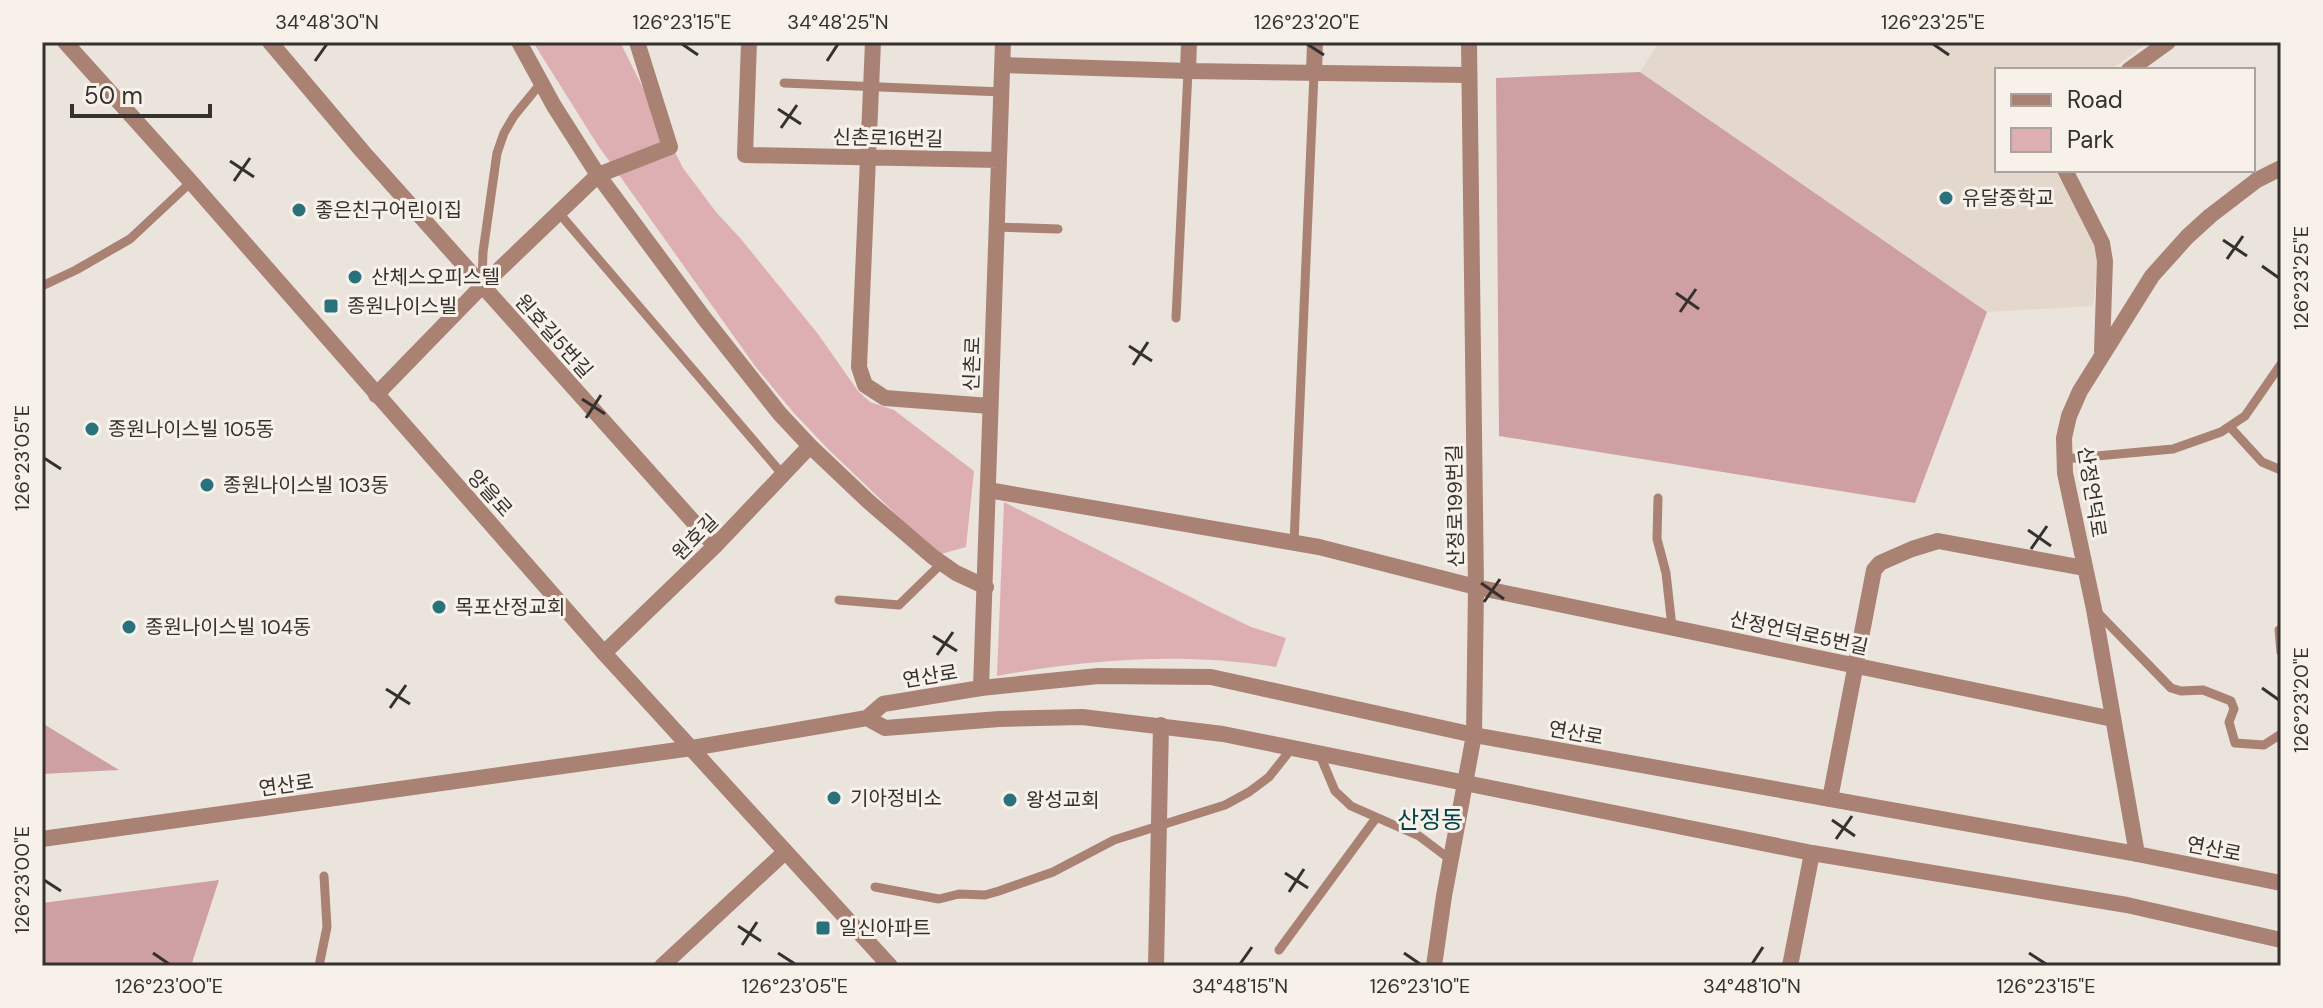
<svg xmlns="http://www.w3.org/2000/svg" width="2323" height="1008" viewBox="0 0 2323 1008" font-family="'DM Sans','Noto Sans KR',sans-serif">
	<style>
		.built { fill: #e3d8cb }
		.green { fill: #deafb2 }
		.forest { fill: #cfa0a3 }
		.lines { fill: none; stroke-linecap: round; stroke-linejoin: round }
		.service { stroke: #a98274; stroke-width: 9 }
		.minor { stroke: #a98274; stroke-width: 16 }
		.tertiary { stroke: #a98274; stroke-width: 16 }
		.ticks { fill: none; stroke: #34312f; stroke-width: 3 }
		.poi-dot { fill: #29717b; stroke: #f7f1ea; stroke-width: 3 }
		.labels { text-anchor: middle; stroke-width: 6; stroke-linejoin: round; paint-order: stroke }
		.street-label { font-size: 20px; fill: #34312f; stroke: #f7f1ea }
		.poi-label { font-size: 20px; fill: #34312f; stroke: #f7f1ea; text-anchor: start }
		.quarter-label { font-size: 24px; fill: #01434b; stroke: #f7f1ea }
		.neatline { fill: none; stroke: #34312f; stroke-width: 3 }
		.ticks-label { font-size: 20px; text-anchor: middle; fill: #34312f }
	</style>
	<rect width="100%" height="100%" fill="#eae4dd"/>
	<path class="built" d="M1659,42H2149L2110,70H1997V170H2055L2099,254L2093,306L1987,312L1640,72Z"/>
	<path class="green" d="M533,42H620L683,168L716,212L741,239L818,334L858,391L870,402L894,410L974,471L966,547L941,554L900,518L826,447L793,412L755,366L597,144Z
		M1004,502L1214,609L1251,627L1286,638L1276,667C1184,652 1089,659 997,676Z"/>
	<path class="forest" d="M1640,72L1987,312L1915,503L1499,436L1496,78Z
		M42,723L119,770L42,774Z
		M219,880L191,966H42V903Z"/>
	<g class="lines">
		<path class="service" d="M784,83L1002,92
			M559,213L783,475
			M997,227L1058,229
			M482,284L483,252L497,153L504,133L514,116L541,83
			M42,286L76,270L130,239L191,182
			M1176,318L1188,71
			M2230,427L2262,462L2281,470
			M2064,459L2173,449L2221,432L2245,416L2281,364
			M1658,498L1657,539L1666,573L1672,627
			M1294,543L1314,73
			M839,600L899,605L942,563
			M2096,611L2171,688L2181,691L2203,690L2231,701L2234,709L2229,722L2235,743L2264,745L2281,734
			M2281,629L2279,630L2281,652
			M1319,753L1335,791L1351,806L1419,836L1451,860
			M875,887L939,899L959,894L985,895L999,891L1053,872L1114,840L1225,805L1249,792L1269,777L1292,748
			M1279,950L1376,818
			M319,966L327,927L324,876"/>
		<path class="minor" d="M270,42L363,152L715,546
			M519,42L554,106L598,175L704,318L780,414L810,446L868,501L933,557L956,573L986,587
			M749,42L745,155L999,160
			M873,42L859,367L865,385L885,398L990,406
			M1003,65L1188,71L1468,75
			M2129,70L2168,42
			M1188,71L1189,42
			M1314,73L1315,42
			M2065,170L2102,243L2105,261L2102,351
			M376,395L482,286L598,175L670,147L637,42
			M988,490L1319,547L1476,587L2113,719
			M604,653L715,546L810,446
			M981,688L1003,42
			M1830,799L1874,570L1880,563L1912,549L1938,541L2084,568
			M2137,854L2094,609L2065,473L2064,438L2069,416L2080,391L2152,276L2187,237L2210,216L2257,180L2281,168
			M662,966L785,852
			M1156,966L1161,725
			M1434,966L1444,896L1474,735L1476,587L1469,42
			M1790,966L1812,853"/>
		<path class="tertiary" d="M65,42L191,182L604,653L890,966
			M867,718L885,728L999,719L1082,717L1223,734L1812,853L2127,905L2281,940
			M42,839L692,748L867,718L883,704L981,688L1098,676L1211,677L1474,735L2137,854L2281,883"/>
	</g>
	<path class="ticks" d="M682,44L698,55M1307,44L1324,55M1933,44L1949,55M315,61L327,44M827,61L838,44M778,109L801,124M781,128L797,105M230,161L254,177M234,181L250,158M2223,240L2247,256M2227,259L2243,236M2262,266L2279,278M1676,293L1699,309M1680,312L1696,289M1129,346L1152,361M1133,365L1148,342M582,399L605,414M586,418L601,395M44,458L61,469M2028,530L2051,546M2031,549L2047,526M1481,583L1504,599M1484,602L1500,579M933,636L957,651M937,655L953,632M2262,688L2279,700M386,689L410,704M390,708L406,685M1832,820L1855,836M1836,839L1852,816M1285,873L1308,888M44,880L61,891M1289,892L1304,869M738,926L761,941M742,945L757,922M153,953L169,964M778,953L795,964M1404,953L1420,964M2029,953L2046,964M1240,964L1252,947M1752,964L1763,947"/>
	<g class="poi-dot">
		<circle cx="1946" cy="198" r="8"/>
		<circle cx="299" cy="210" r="8"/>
		<circle cx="355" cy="277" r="8"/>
		<rect x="323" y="298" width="16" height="16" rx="4"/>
		<circle cx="92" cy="429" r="8"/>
		<circle cx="207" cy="485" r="8"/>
		<circle cx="439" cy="607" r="8"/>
		<circle cx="129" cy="627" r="8"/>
		<circle cx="834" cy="798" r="8"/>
		<circle cx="1010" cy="800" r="8"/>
		<rect x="815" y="920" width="16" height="16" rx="4"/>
	</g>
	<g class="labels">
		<g class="street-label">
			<text transform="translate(888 138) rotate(1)" y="7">신촌로16번길</text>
			<text transform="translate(554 336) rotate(48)" y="7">원호길5번길</text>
			<text transform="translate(972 364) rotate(-88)" y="7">신촌로</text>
			<text transform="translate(2092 492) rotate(81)" y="7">산정언덕로</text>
			<text transform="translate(490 493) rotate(48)" y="7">양을로</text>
			<text transform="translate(1455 506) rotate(-91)" y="7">산정로199번길</text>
			<text transform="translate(695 537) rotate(-45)" y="7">원호길</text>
			<text transform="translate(1799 633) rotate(12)" y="7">산정언덕로5번길</text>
			<text transform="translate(930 676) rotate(-9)" y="7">연산로</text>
			<text transform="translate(1576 733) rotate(10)" y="7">연산로</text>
			<text transform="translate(286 785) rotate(-8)" y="7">연산로</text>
			<text transform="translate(2214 849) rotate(11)" y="7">연산로</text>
		</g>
		<g class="poi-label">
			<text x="1962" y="205">유달중학교</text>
			<text x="315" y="217">좋은친구어린이집</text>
			<text x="371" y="284">산체스오피스텔</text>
			<text x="347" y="313">종원나이스빌</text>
			<text x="108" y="436">종원나이스빌 105동</text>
			<text x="223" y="492">종원나이스빌 103동</text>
			<text x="455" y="614">목포산정교회</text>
			<text x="145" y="634">종원나이스빌 104동</text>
			<text x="850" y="805">기아정비소</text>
			<text x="1026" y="807">왕성교회</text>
			<text x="839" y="935">일신아파트</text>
		</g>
		<g class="quarter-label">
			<text x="1430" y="828">산정동</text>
		</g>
	</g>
	<rect width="2323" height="1008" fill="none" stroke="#f7f1ea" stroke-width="88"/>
	<rect x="1995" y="68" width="260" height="104" fill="#f7f1ea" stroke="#a9a49f" stroke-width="2"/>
	<rect x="2011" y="94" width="40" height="12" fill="#a98274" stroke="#a9a49f" stroke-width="2"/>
	<text x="2067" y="108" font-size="24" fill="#34312f">Road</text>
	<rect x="2011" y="128" width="40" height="24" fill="#deafb2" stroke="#a9a49f" stroke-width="2"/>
	<text x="2067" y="148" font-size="24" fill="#34312f">Park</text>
	<path d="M72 104v12h138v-12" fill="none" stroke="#34312f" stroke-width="4"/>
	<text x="84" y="104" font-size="24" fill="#34312f" stroke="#f7f1ea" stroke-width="6" paint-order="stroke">50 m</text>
	<rect x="44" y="44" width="2235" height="920" class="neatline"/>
	<g class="ticks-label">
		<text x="327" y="29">34°48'30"N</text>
		<text x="682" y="29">126°23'15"E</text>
		<text x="838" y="29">34°48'25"N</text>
		<text x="1307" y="29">126°23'20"E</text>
		<text x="1933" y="29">126°23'25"E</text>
		<text transform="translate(2301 278) rotate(-90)" y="7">126°23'25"E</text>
		<text transform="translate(22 458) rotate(-90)" y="7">126°23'05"E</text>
		<text transform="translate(2301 700) rotate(-90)" y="7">126°23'20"E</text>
		<text transform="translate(22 880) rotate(-90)" y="7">126°23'00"E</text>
		<text x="169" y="993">126°23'00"E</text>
		<text x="795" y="993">126°23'05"E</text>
		<text x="1240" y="993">34°48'15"N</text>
		<text x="1420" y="993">126°23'10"E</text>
		<text x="1752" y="993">34°48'10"N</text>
		<text x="2046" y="993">126°23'15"E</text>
	</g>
</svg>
